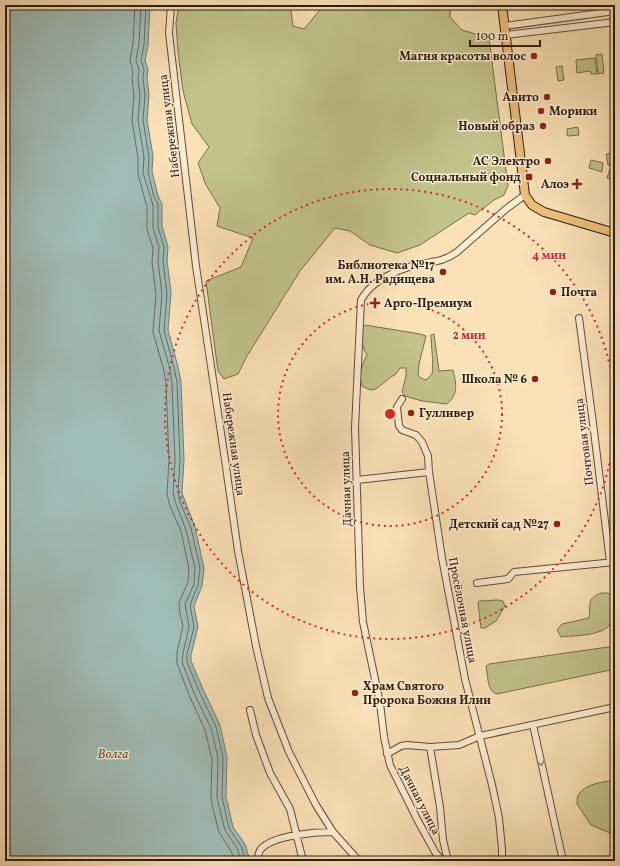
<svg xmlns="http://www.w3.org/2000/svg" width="620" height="866" viewBox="0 0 620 866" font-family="Vollkorn,serif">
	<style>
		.green { fill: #c2c28c; stroke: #786f4e }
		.water { fill: #a0bcb6; stroke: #727c74 }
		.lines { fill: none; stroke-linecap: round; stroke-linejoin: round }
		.shore { stroke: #676c63; stroke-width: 1 }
		.minor-casing { stroke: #614d3a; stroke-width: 8 }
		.major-casing { stroke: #2e1c10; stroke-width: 10 }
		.minor { stroke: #fcecd0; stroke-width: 6 }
		.major { stroke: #edc07c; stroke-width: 8 }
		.oneway { stroke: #9f8e7a }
		.ring { fill: none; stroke: #d62828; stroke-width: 2; stroke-dasharray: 2 4 }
		.poi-dot { fill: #8f2418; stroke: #fcecd0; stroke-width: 1.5 }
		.labels { text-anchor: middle; stroke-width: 3; stroke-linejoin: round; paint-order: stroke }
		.poi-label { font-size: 12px; font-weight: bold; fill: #2e1c10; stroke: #fcecd0; text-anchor: end }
		.street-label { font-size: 12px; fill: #2e1c10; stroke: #fcecd0 }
		.water-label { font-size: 13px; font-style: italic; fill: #56544a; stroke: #fcecd0 }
		.centre { fill: #d62828; stroke: #fcecd0; stroke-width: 2 }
		.ring-label { font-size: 12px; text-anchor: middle; font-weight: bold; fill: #d62828; stroke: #fcecd0; stroke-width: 3; stroke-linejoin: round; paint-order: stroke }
	</style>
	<rect width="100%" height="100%" fill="#fae1b7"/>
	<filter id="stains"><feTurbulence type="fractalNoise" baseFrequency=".005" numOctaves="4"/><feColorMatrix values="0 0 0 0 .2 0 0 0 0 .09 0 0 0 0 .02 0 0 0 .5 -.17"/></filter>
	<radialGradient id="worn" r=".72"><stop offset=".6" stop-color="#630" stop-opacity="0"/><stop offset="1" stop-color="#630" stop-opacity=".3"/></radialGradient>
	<path class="green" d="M179,5H294L291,11L293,26L304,29L324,5H451L450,17L462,30L489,38L508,186L504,195L494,200L475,215L469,213L420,245L397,253L370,245L350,231L335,228L300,271L247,356L238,374L224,379L218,371L206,281L241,267L253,238L217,226L220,208L206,185L198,163L209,147L192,124L183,91L178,52L176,23Z
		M602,54L604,73L598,74L596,55Z
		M595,58L597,74H591L590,71L577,73L576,60Z
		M562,66L564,80L558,81L556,67Z
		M578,127L579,135L568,136L567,135V129Z
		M614,153L615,164L608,165L606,154Z
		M591,160L603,163L602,172L589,168Z
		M610,169L615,171V181L607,178Z
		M365,325L420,334L426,336L419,364L418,375L421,378L426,380L432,374C434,361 431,348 431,335L434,334L439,371L453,370C456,384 459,394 447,404L422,401L405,396L402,392L406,376V368H400L396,374L391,377L376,389L370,390L362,386C358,377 362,364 367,355C361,346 362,339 362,329Z
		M601,593H608C613,597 613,603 614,609C618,637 579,635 561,637L557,630L562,624L589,618C591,604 586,599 601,593Z
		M498,600L503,601L505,606L496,621L485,628H481L478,603L479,601Z
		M615,646V669L497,694C487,692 488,676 486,666L489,664Z
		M615,780V835L591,825L577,804C577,801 577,796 579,794C586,783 604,782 615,780Z"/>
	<path class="water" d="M5,5H150L148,46L145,60L148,69L147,77L149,95L147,120L153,156L152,171L158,196L162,204V226L168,247L167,260L171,293L168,330L178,367L181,382L184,460L182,493L195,527L204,568L202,586L194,606L198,627L191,655V661L203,689L220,725L227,757L226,797L228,805L233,827L245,844L250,861H5Z"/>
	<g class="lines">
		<path class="shore" d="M135,5L133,43L130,60L133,71L132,78L134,96L132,120L138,158V174L147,207V229L153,248L152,262L156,294L153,332L164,371L166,384L169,460L167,494L170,506L181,531L189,569L188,582L179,603L180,614L183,626L177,652V663L189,695L205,730L212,759L211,797L213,809L219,832L231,851L235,861
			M141,5L139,44L136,60L139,70L138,78L140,96L138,120L144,157L143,173L153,205V228L159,247L158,261L162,294L159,331L170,369L172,383L175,460L173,493L176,504L186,530L195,568L194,584L185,604L189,627L183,653L182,662L194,693L211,728L218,758L217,797L219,807L225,830L237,848L241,861
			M146,5L144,45L141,60L144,69L143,78L145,95L143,120L149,157L148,172L154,197L158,204V227L164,247L163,261L167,294L164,330L174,368L177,382L180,460L178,493L180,502L191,528L200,568L198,585L190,605L194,627L187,654V662L199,691L216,727L223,757L222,797L224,806L229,828L241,846L246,861"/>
		<g class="minor-casing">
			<path id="minor" d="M171,5L169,33L196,266L224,453L238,551L256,646L268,698L289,752L316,805L333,832L359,861
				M505,26L615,11
				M506,35L615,22
				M579,318L593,423L610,562
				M402,399L397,407L399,426L402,430L416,435L422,442L428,456L429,472L442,558L465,679L492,785L499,818L502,849V861
				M357,480L429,472
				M477,583L508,579L514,572L615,562
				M250,710L256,735L270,773L290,809L303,861
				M533,725L563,861
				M430,747L440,807L443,840L448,861
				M387,754L401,746L407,745L430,747L459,745L480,736L615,707
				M258,861C258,857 258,852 261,849C273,835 316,832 333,832
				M442,861L435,852L418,821L390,765L384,737L380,703L363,622L360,587L355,428L361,300C370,284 384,277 400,270C405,269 410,266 415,265C432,261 442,263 457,252L506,209L525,195"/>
		</g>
		<g class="major-casing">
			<path id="major" d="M502,5L525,195L532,205L544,212L615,233"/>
		</g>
		<use href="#minor" class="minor"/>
		<use href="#major" class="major"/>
	</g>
	<defs><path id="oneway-chevron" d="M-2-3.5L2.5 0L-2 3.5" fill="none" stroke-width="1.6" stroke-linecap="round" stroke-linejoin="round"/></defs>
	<use class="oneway" href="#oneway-chevron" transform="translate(541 763) rotate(78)"/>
	<g class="ring">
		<circle cx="390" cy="414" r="112"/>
		<path d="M615 416A225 225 0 1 1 615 412"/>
	</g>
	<g class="poi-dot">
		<circle cx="534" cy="56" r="4"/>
		<circle cx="547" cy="97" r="4"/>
		<circle cx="541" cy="111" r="4"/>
		<circle cx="543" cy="126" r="4"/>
		<circle cx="548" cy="161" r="4"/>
		<rect x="525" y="173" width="8" height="8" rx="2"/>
		<path d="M575 178h4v4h4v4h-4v4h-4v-4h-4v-4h4z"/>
		<circle cx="443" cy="272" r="4"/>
		<circle cx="553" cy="292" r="4"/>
		<path d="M373 297h4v4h4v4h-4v4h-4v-4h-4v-4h4z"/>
		<circle cx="535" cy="379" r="4"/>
		<circle cx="411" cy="413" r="4"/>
		<circle cx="557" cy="524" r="4"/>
		<circle cx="355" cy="693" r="4"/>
	</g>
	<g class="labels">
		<g class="poi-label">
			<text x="526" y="60">Магия красоты волос</text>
			<text x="539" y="101">Авито</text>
			<text x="549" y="115" text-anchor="start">Морики</text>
			<text x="535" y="130">Новый образ</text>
			<text x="540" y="165">АС Электро</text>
			<text x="521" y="181">Социальный фонд</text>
			<text x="569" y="188">Алоэ</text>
			<text x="435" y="269">Библиотека №17<tspan x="435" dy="14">им. А.Н. Радищева</tspan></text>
			<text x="561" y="296" text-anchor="start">Почта</text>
			<text x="384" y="307" text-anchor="start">Арго-Премиум</text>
			<text x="527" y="383">Школа № 6</text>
			<text x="419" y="417" text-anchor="start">Гулливер</text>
			<text x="549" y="528">Детский сад №27</text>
			<text x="363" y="690" text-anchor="start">Храм Святого<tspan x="363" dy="14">Пророка Божия Илии</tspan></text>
		</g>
		<g class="street-label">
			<text transform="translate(169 126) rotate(-97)" y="4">Набережная улица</text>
			<text transform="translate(584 442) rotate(-97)" y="4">Почтовая улица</text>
			<text transform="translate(234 444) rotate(82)" y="4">Набережная улица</text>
			<text transform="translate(346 489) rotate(-92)" y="4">Дачная улица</text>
			<text transform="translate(463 610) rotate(79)" y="4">Просёлочная улица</text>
			<text transform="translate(420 800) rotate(63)" y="4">Дачная улица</text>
		</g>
		<g class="water-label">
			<text x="113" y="758">Волга</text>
		</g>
	</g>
	<circle cx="390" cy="414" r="6" class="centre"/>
	<g class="ring-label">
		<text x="549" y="259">4 мин</text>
		<text x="469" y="339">2 мин</text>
	</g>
	<rect width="620" height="866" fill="none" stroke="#fae1b7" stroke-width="20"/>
	<rect x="6" y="6" width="608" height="854" fill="none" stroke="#2e1c10" stroke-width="2"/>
	<rect x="10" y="10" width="600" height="846" fill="none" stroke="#2e1c10"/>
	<path d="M470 40v6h70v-6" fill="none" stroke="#2e1c10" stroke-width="2"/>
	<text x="476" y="40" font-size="12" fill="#2e1c10" stroke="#fcecd0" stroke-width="3" paint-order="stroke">100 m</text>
	<rect width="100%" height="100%" filter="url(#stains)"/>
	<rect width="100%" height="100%" fill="url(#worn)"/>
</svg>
